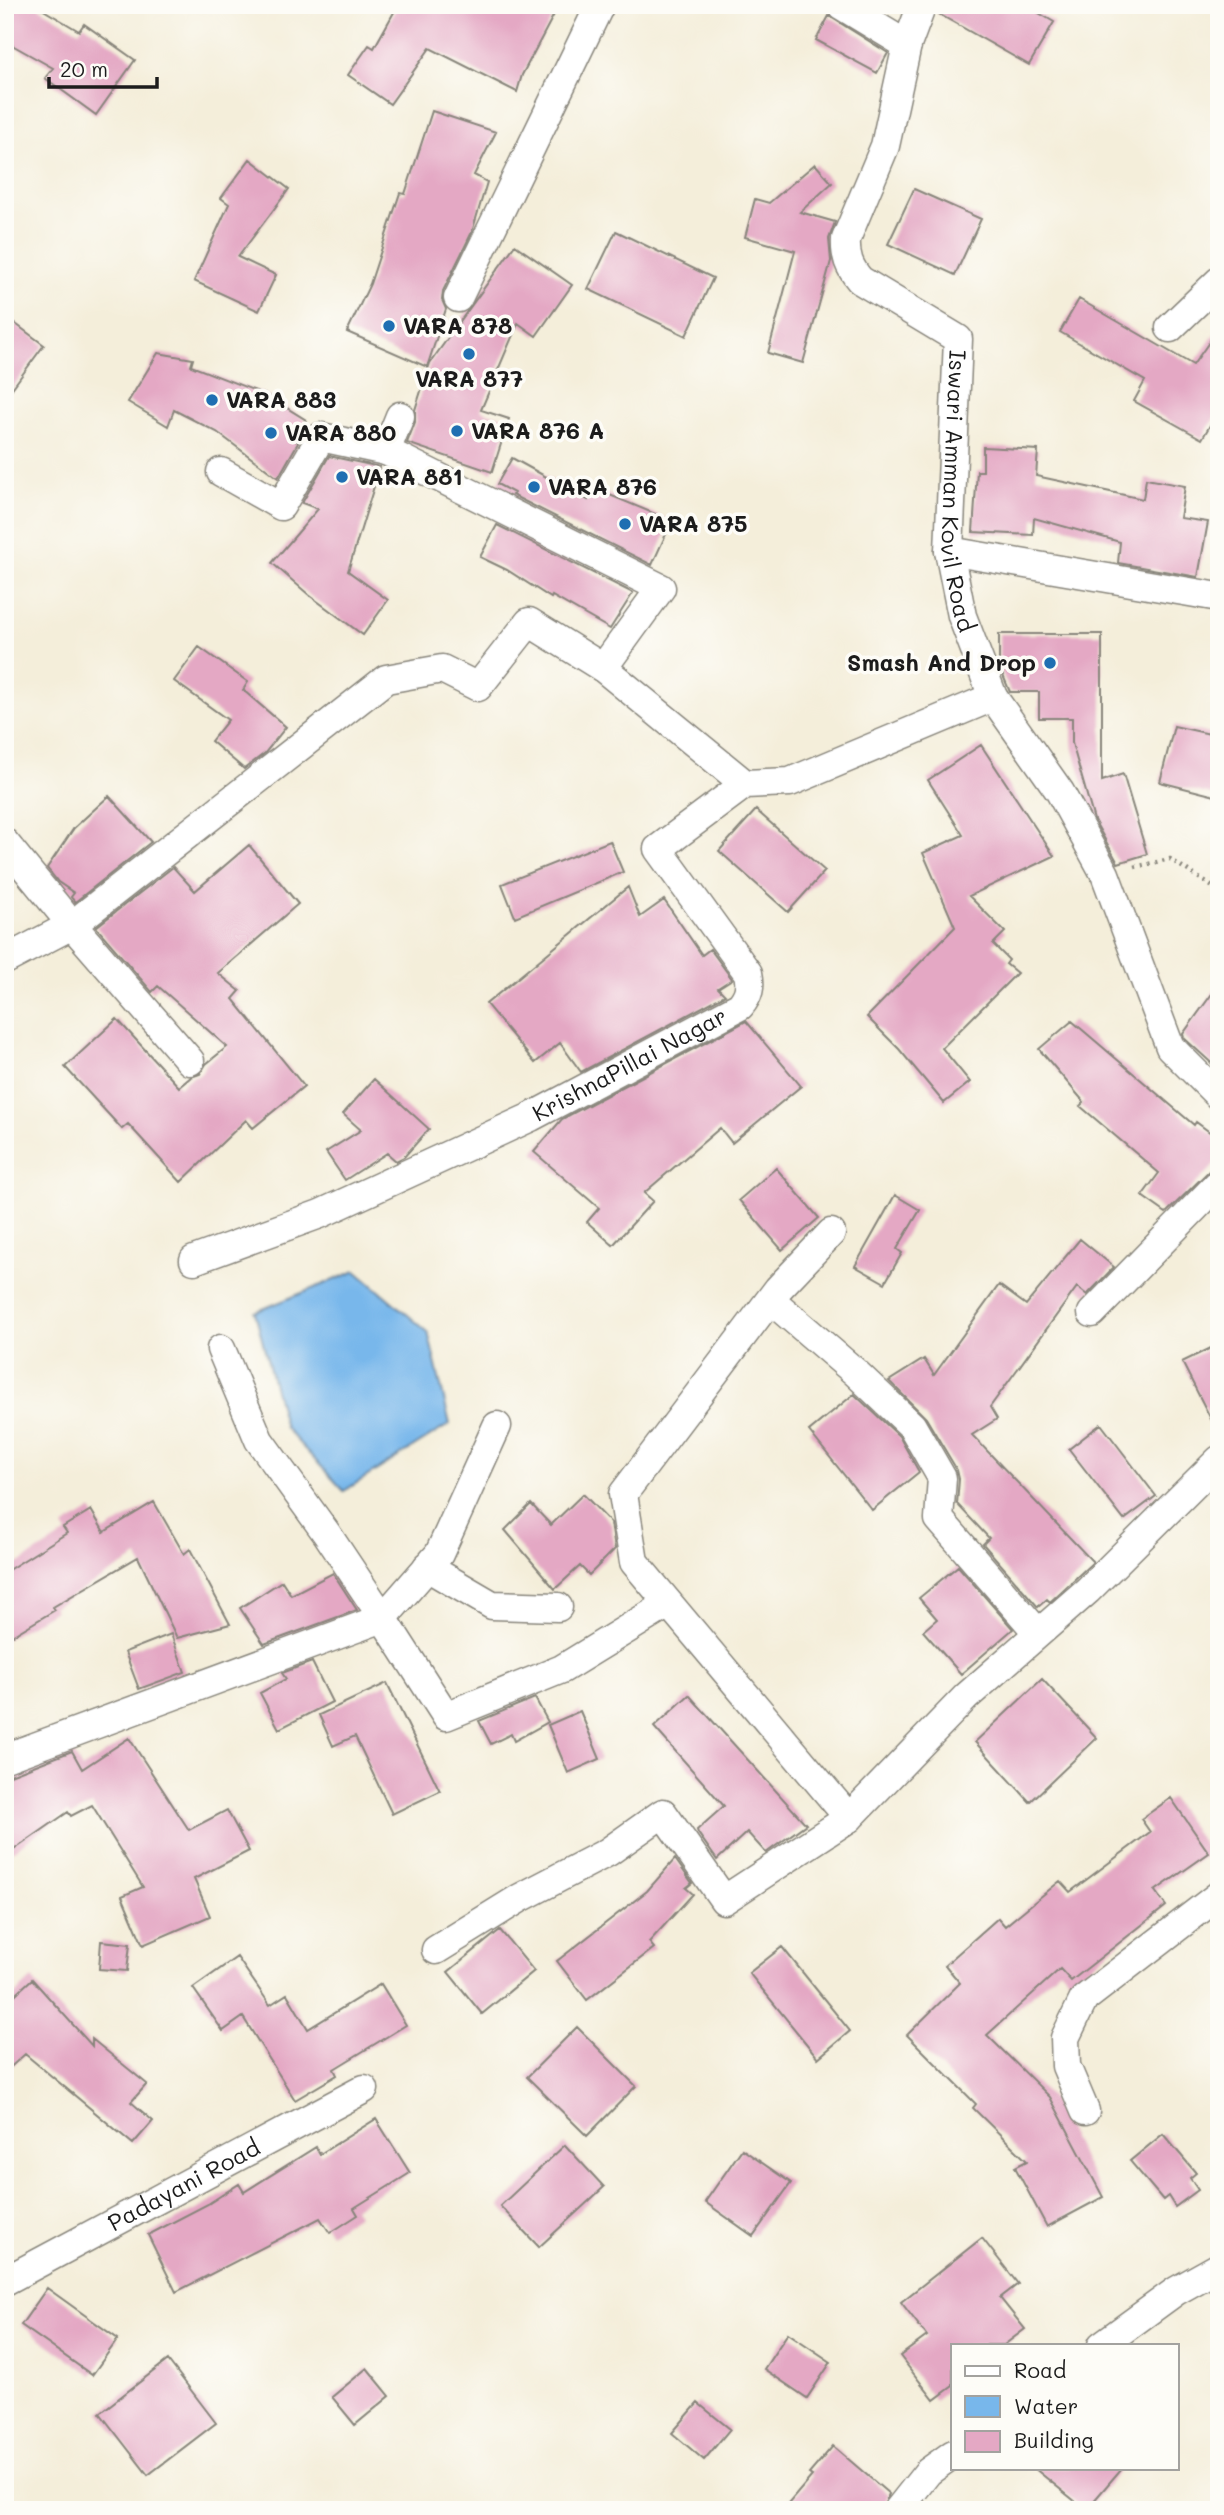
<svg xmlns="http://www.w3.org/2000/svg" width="1224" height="2515" viewBox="0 0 1224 2515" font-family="Mali,sans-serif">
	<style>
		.water { fill: #78b7eb; stroke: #4a6a84; stroke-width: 2 }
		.building { fill: #e4a8c4 }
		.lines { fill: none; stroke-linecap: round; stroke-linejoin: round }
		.street-casing { stroke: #88857b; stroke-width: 31 }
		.path { stroke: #88857b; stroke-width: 4.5; stroke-dasharray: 2 5; stroke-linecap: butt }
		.street { stroke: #fff; stroke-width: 28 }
		.poi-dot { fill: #1f6fb2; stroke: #fdfcf7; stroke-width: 2.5 }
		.labels { text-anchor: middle; stroke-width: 7; stroke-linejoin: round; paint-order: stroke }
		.poi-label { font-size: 23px; font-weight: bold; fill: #1c1c1c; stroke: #fdfcf7; text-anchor: start }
		.street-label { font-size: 23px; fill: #1c1c1c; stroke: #fdfcf7 }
	</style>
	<rect width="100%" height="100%" fill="#fdfcf7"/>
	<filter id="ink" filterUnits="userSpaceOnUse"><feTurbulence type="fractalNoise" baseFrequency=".0143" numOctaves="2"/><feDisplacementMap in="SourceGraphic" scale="14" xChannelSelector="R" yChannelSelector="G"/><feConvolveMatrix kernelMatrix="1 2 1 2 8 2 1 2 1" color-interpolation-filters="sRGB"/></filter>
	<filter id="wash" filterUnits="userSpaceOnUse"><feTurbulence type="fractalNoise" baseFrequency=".00686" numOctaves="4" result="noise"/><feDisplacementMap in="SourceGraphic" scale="28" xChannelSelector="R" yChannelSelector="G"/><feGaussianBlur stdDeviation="1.57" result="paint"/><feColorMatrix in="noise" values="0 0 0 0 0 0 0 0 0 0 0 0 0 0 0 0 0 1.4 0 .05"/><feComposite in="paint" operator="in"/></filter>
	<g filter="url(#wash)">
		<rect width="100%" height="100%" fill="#f4eeda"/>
		<path class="water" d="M356,1271L428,1332L450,1424L344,1491L285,1428L255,1312Z"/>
		<g id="blocks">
			<path class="building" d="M5,5H35L79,31L84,24L135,60L96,115L45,78L53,68L5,41Z
				M398,5H559L522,75L517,92L430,48L390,104L348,75L369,45L374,48Z
				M938,5H1025L1054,22L1029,65L937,13Z
				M829,16L888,53L877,73L816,40Z
				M432,111L496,132L474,175L487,182L472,232L443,291L442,300L446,309L427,367L347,332L370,284L400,193L405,194Z
				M250,159L289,189L238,257L276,275L259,311L194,281L229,204L221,198Z
				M815,164L832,183L800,212L835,222L829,239L831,261L803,363L768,353L795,251L745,237L755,199L769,203Z
				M914,189L981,219L955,275L888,244Z
				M616,231L713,278L686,336L588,289Z
				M515,245L572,285L536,336L518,323L481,410L509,419L492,472L407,443L415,422V410L430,363Z
				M1079,299L1193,365L1219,328V410L1202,439L1134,401L1145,381L1060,332Z
				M5,316L44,345L5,398Z
				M158,353L193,359L191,366L266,395L306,420L296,441H299L278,478L217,432L174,410L168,426L128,402Z
				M983,447L1038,450L1036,476L1143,499L1146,479L1185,486L1180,518L1208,522L1198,577L1118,563L1120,542L1034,518L1033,535L973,532L977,471H983Z
				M329,456L380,467L348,571L388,600L363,635L309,595L272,563L318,509L302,503Z
				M512,458L588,500L593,488L672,521L652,565L512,495L514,493L497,484Z
				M497,525L633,593L610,629L552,596L551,598L507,570L480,557Z
				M999,634H1102V781L1123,774L1147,854L1118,863L1094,820L1072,743V718H1039V692H1010L999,666Z
				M199,647L248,682L243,690L286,727L265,753L244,769L211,741L228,720L174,681Z
				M1174,726L1219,736V797L1160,782Z
				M981,745L1054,856L969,896L1005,932L993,944L1009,960L1006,964L1017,973L942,1048L970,1082L944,1103L899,1049L867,1017L955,927L923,853L963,835L928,780Z
				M109,796L151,842L75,902L71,897L74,893L58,882L47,868L74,828Z
				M756,810L825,871L788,912L719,851Z
				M610,841L623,872L515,917L502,884Z
				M249,845L298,904L218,973L240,991L233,999L304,1086L253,1128L246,1120L181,1182L128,1124L122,1129L65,1067L117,1019L179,1087L191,1077L200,1074L206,1064L227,1047L158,986L152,992L96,927L173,867L195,891Z
				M628,887L640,917L664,900L702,955L710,949L732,979L718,988L725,995L581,1072L560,1043L535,1063L486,1004Z
				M1219,984V1070L1184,1038L1183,1034Z
				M746,1021L801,1086L732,1143L720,1128L644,1193L653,1201L613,1245L587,1222L599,1208L534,1152L562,1119Z
				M1072,1021L1194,1125L1196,1122L1219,1139V1158L1211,1169L1166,1213L1142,1196L1159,1173L1080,1106L1084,1102L1039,1049Z
				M374,1079L429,1129L404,1157L396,1161L387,1153L345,1180L326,1152L361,1130L343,1114Z
				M776,1168L819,1218L782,1250L739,1200Z
				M895,1195L920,1210L897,1249L902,1253L885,1283L855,1266Z
				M1080,1239L1114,1267L1087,1295L1077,1287L990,1407L997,1419L972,1435L1093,1562L1050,1602L1047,1599L1038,1607L983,1544L989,1538L957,1504L959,1479L957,1470L926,1418L889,1381L924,1359L934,1375L999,1285L1026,1305Z
				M1219,1344V1435L1182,1362Z
				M854,1394L899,1436L919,1472L872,1510L809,1431Z
				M1101,1424L1156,1496L1124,1520L1069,1449Z
				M583,1494L611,1523L615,1549L589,1575L580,1566L555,1589L505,1530L531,1504L551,1525Z
				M154,1502L184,1554L190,1549L230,1624L177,1638L138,1557L53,1607L55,1610L5,1640V1572L67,1533L63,1527L91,1510L104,1532Z
				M958,1566L1013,1629L961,1674L923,1631L937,1619L919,1598Z
				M333,1573L357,1610L264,1644L240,1608L282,1581L291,1595Z
				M171,1634L185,1672L139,1689L125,1652Z
				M312,1662L332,1702L279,1729L260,1693L286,1679L282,1673Z
				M1042,1679L1097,1738L1030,1802L975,1742Z
				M387,1683L440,1791L392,1814L355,1736L333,1746L319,1715Z
				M689,1695L806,1824L766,1853L747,1832L717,1860L698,1833L697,1830L724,1806L654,1727Z
				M535,1698L548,1722L514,1741L511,1734L491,1744L479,1721Z
				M580,1711L600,1759L568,1773L548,1725Z
				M129,1738L189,1830L227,1810L249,1851L194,1879L210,1916L143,1945L122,1896L143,1887L92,1805L71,1816L68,1812L5,1856V1777L72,1751L82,1769Z
				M1171,1798L1209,1853L1155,1891L1166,1906L1071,1981L1060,1969L987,2035L1050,2097L1103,2197L1047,2227L1015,2167L1027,2161L973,2108L976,2104L907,2035L960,1983L945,1965L998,1918L1005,1926L1060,1881L1070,1892L1150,1832L1141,1819Z
				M675,1859L692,1883L686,1888L693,1894L649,1942L654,1948L587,2000L557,1961L647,1891Z
				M500,1930L534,1971L482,2014L448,1972Z
				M101,1941L130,1944L127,1971L99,1969Z
				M782,1947L850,2031L818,2058L749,1973Z
				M237,1957L270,2005L287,1994L308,2029L381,1984L406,2025L334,2069L337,2075L295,2100L243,2017L223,2031L193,1988Z
				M32,1979L92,2046V2039L147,2084L131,2102L153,2121L133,2144L25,2054L5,2072V2004Z
				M577,2027L636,2086L587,2136L527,2077Z
				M376,2119L410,2173L354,2208L358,2215L330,2233L320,2218L176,2292L148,2235L208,2204L239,2184L244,2192L316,2147L320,2154Z
				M1163,2134L1196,2173L1190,2178L1198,2190L1175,2207L1168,2196L1163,2200L1130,2161Z
				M565,2145L604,2187L539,2247L500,2206Z
				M742,2149L791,2183L753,2236L705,2202Z
				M982,2238L1018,2284L1000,2298L1025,2329L1004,2345H953V2386L934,2400L900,2356L927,2336L901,2302Z
				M47,2288L118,2339L92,2375L21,2325Z
				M788,2333L831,2362L807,2398L764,2369Z
				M168,2360L216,2423L148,2475L100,2413Z
				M367,2368L390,2396L355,2425L332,2397Z
				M698,2403L730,2429L704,2460L672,2433Z
				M833,2446L889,2494L882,2510H783L812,2476L809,2474Z
				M1034,2468H1122L1086,2510Z"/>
		</g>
	</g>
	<g filter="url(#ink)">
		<use href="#blocks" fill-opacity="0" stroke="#88857b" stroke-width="2"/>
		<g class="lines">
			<g class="street-casing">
				<g id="street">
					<path id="s1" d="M841,5L907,45L885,146L846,239C845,256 849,267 860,280L958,339L949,551L962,616L993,697L1060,792L1105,874L1170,1047L1219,1096"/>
					<path d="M907,45L922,5"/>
					<path d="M458,298L600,5"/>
					<path d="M1170,328L1219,281"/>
					<path d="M400,416L386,451L661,588L603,668"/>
					<path d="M221,472L281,506L321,437L386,451"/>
					<path d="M949,551L1219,597"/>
					<path d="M5,843L72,925L190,1061"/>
					<path d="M5,960L72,925L386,679L442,669L478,687L529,622L603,668L745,784"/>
					<path d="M831,1233L778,1289L623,1494L634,1562L849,1818"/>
					<path id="s2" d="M194,1260L320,1214L531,1117L740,1006C749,995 751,987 748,973L658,849L745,784L790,782L993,697"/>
					<path d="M771,1300L855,1372L912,1426L942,1478L939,1519L1038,1633"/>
					<path d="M1092,1313L1219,1183"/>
					<path d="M221,1349L259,1440L327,1534L383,1618L439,1554L497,1426"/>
					<path d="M427,1567L492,1605L558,1607"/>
					<path d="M5,1758L383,1618L446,1716L562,1669L668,1604"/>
					<path d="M436,1950L520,1898L608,1852L663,1813L724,1900L849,1818L966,1697L1088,1590L1219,1460"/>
					<path d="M1085,2111L1066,2066L1065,2038L1084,1999L1219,1895"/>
					<path id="s3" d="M5,2281L364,2089"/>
					<path d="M1102,2345L1176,2291L1219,2267"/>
					<path d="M898,2510L928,2472L953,2454"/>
				</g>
			</g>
			<path class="path" d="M1135,867L1170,859L1219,891"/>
			<use href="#street" class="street"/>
		</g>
	</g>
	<g class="poi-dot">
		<circle cx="389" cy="326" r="7"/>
		<circle cx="469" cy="354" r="7"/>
		<circle cx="212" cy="400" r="7"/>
		<circle cx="457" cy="431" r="7"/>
		<circle cx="271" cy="433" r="7"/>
		<circle cx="342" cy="477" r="7"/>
		<circle cx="534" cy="487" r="7"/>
		<circle cx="625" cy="524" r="7"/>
		<circle cx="1050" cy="663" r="7"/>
	</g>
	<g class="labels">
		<g class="poi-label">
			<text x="403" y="334">VARA 878</text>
			<text x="469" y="387" text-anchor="middle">VARA 877</text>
			<text x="226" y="408">VARA 883</text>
			<text x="471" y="439">VARA 876 A</text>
			<text x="285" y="441">VARA 880</text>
			<text x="356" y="485">VARA 881</text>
			<text x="548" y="495">VARA 876</text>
			<text x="639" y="532">VARA 875</text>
			<text x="1036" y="671" text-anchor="end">Smash And Drop</text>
		</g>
		<g class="street-label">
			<text dy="8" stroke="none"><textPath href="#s1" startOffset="593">Iswari Amman Kovil Road</textPath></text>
			<text dy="8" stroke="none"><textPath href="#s2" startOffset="478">KrishnaPillai Nagar</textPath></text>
			<text dy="8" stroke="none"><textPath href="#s3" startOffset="203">Padayani Road</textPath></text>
		</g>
	</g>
	<rect width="1224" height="2515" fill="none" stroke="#fdfcf7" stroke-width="28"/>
	<rect x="951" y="2344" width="228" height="126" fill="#fdfcf7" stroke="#a3a29f" stroke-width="2"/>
	<rect x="965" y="2366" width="35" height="10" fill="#ffffff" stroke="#a3a29f" stroke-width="2"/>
	<text x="1014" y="2378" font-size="21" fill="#1c1c1c">Road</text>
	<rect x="965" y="2396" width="35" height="21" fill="#78b7eb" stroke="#a3a29f" stroke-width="2"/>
	<text x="1014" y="2414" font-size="21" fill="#1c1c1c">Water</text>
	<rect x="965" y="2431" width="35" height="21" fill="#e4a8c4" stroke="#a3a29f" stroke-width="2"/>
	<text x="1014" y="2448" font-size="21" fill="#1c1c1c">Building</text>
	<path d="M49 77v10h108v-10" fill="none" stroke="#1c1c1c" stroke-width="3.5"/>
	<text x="60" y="77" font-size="21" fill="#1c1c1c" stroke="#fdfcf7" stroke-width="5" paint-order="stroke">20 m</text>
</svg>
